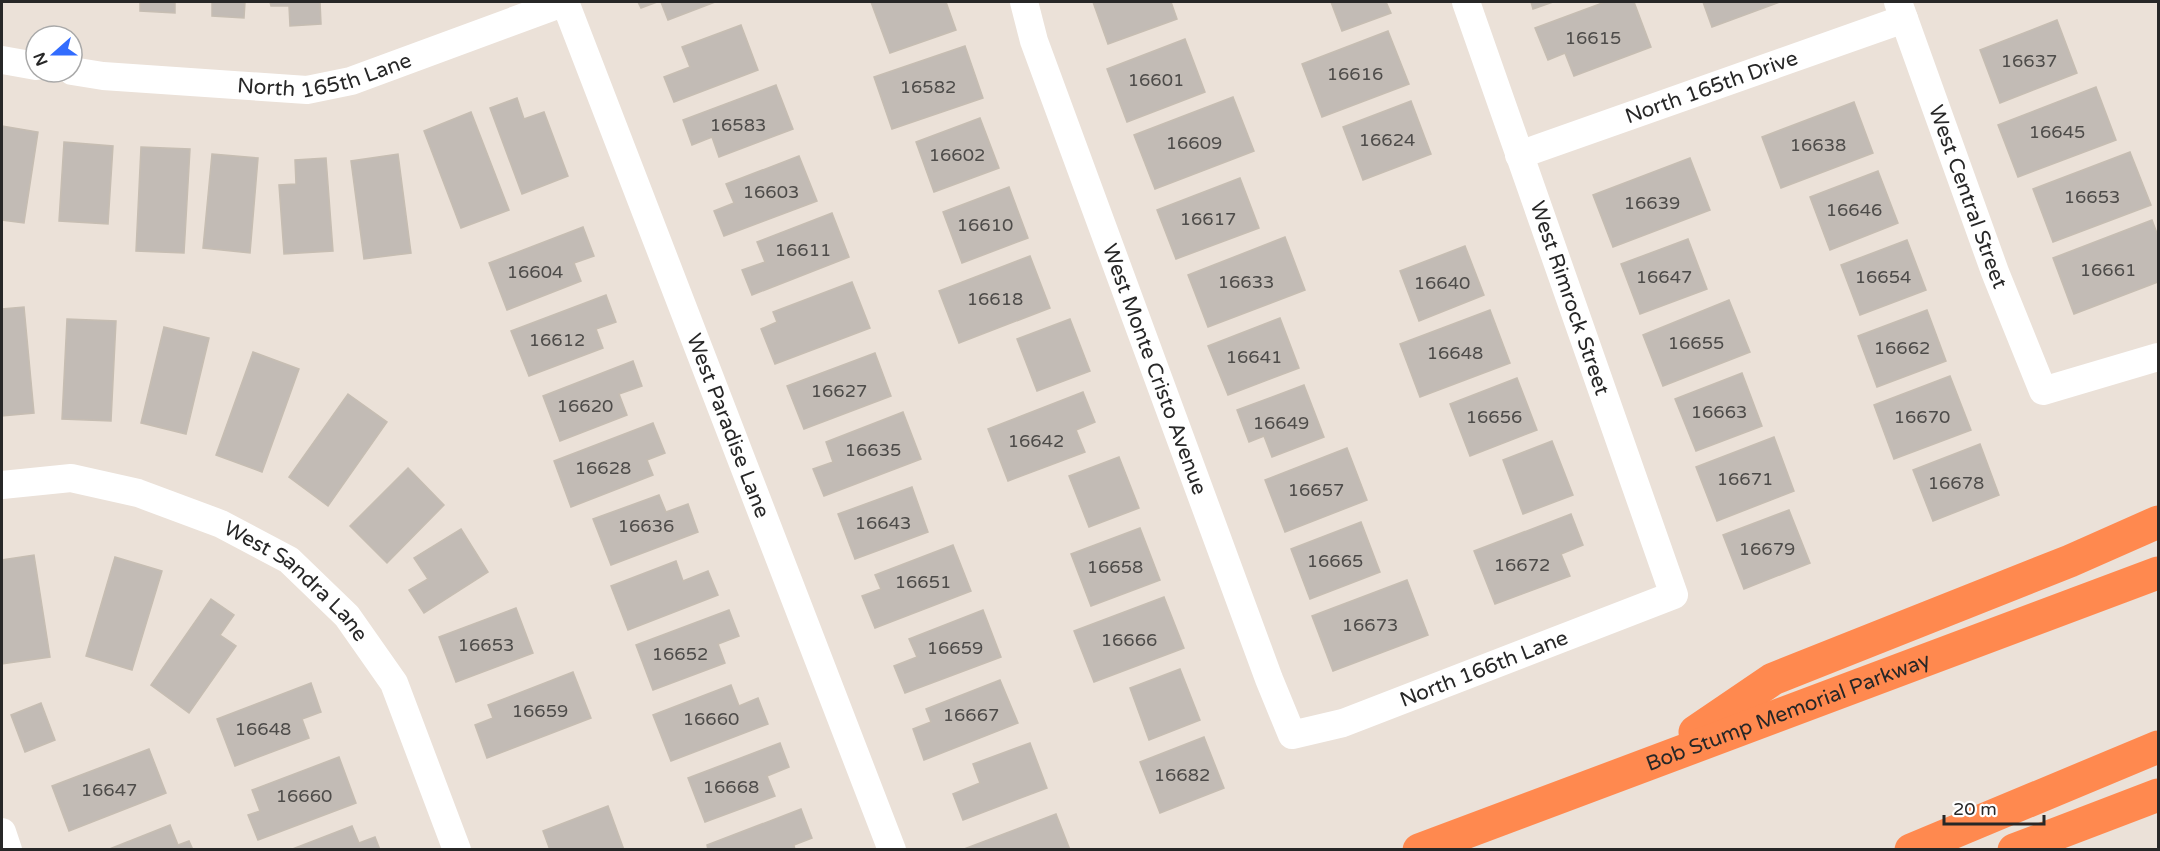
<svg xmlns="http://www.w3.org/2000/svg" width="2160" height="851" viewBox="0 0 2160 851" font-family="'Varela Round',sans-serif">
<rect width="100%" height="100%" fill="#ebe1d8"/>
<g fill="#c2bbb5" stroke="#c6bdb2" stroke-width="1.5">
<path d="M140 2H175V13L140 11Z"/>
<path d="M212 2H245L244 18 212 16Z"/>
<path d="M270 2H320L321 24 290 26 289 6H271Z"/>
<path d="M638 2H657L641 8Z"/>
<path d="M661 2H715L668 20Z"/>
<path d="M871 2H946L956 30 890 53Z"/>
<path d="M1093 2H1171L1177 19 1108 44Z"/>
<path d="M1331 2H1386L1391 13 1342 31Z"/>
<path d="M1531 2H1553L1533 9Z"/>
<path d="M1605 2H1634L1651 47 1574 76 1565 53 1548 60 1535 28Z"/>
<path d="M1703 2H1780L1712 27Z"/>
<path d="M2057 20 2077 73 2000 103 1980 50Z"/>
<path d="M741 25 758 70 674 102 664 77 690 67 682 47Z"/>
<path d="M1388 31 1409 84 1322 117 1302 64Z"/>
<path d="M1185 39 1205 92 1127 122 1107 69Z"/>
<path d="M965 46 983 98 892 129 874 77Z"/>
<path d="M776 85 793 129 719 157 712 137 692 145 683 120Z"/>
<path d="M2096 87 2116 140 2018 177 1998 125Z"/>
<path d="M1233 97 1254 151 1155 189 1134 135Z"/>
<path d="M517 98 524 119 544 112 568 176 522 194 490 108Z"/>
<path d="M1411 101 1431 154 1363 180 1343 127Z"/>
<path d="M1854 102 1873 153 1781 188 1762 137Z"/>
<path d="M471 112 509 210 461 228 424 131Z"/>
<path d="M980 118 999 168 934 192 916 142Z"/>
<path d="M2 126 38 132 24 223 2 220Z"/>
<path d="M64 142 113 146 108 224 59 221Z"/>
<path d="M141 147 190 149 184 253 136 251Z"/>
<path d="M2130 152 2151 205 2053 242 2033 189Z"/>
<path d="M212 154 258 158 250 253 203 248Z"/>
<path d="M398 154 411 253 364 259 351 161Z"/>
<path d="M799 156 817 201 724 236 714 211 734 203 726 184Z"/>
<path d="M326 158 333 251 284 254 279 185 296 184 295 160Z"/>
<path d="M1690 158 1710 210 1613 247 1593 195Z"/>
<path d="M1878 171 1898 223 1830 250 1810 197Z"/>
<path d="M1240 178 1259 228 1176 259 1157 210Z"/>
<path d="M1009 187 1028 238 962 263 943 212Z"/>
<path d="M832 213 849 257 752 295 742 270 765 262 757 242Z"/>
<path d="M2152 220 2158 236V282L2074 314 2053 258Z"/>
<path d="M583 227 594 256 574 263 581 281 507 310 489 263Z"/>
<path d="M1285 237 1305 290 1208 327 1188 275Z"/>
<path d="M1688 239 1707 289 1640 314 1621 264Z"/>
<path d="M1907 240 1926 290 1860 315 1841 265Z"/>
<path d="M1465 246 1484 295 1419 321 1400 271Z"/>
<path d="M1030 256 1050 308 959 343 939 291Z"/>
<path d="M852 282 870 328 775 364 761 329 777 322 773 312Z"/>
<path d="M606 295 616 322 596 329 603 348 529 376 511 331Z"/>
<path d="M1729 300 1750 352 1663 386 1643 335Z"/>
<path d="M24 307 34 413 2 416V309Z"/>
<path d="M1490 310 1510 363 1420 397 1400 344Z"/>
<path d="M1927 310 1946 361 1877 387 1858 336Z"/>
<path d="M1280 318 1299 368 1228 395 1208 346Z"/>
<path d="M67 319 116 321 111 421 62 419Z"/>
<path d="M1070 319 1090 371 1037 391 1017 339Z"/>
<path d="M164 327 209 338 186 434 141 423Z"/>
<path d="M253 352 299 369 262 472 216 455Z"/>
<path d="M875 353 891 396 804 429 787 386Z"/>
<path d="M633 361 642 386 619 394 627 415 560 441 543 396Z"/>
<path d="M1742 373 1762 426 1696 451 1675 399Z"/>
<path d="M1950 376 1971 430 1894 459 1874 405Z"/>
<path d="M1517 378 1537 430 1470 456 1450 404Z"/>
<path d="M1304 385 1324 437 1272 457 1264 436 1249 442 1237 410Z"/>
<path d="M1083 392 1095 422 1076 430 1085 452 1008 481 988 429Z"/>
<path d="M348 394 387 422 328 506 289 477Z"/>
<path d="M903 412 921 459 824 496 813 469 833 462 826 442Z"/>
<path d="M653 423 665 453 647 460 653 475 571 507 554 461Z"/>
<path d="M1774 437 1794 491 1717 521 1696 467Z"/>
<path d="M1552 441 1573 495 1523 514 1503 460Z"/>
<path d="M1980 444 1999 495 1933 521 1913 470Z"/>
<path d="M1347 448 1367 500 1285 532 1265 480Z"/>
<path d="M1119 457 1139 508 1089 527 1069 476Z"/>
<path d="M408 468 444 505 387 563 350 526Z"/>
<path d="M912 487 928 532 855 559 838 514Z"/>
<path d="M659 495 666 512 688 504 698 532 611 565 593 519Z"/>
<path d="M1789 510 1810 563 1744 589 1723 535Z"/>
<path d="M1571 514 1583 545 1561 554 1570 576 1495 604 1474 551Z"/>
<path d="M1361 522 1380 572 1310 599 1291 549Z"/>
<path d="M1140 528 1160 580 1091 606 1071 554Z"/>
<path d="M461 529 488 572 424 613 409 590 428 579 414 558Z"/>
<path d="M953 545 971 591 875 628 862 596 881 589 875 575Z"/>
<path d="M34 555 50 657 2 664V560Z"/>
<path d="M115 557 162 571 132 670 86 656Z"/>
<path d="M676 561 683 581 708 571 718 595 628 630 611 586Z"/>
<path d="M1407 580 1428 635 1333 671 1312 616Z"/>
<path d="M1164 597 1184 648 1094 682 1074 631Z"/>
<path d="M211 599 234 615 220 635 236 646 189 713 151 685Z"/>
<path d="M516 608 533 653 456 682 439 637Z"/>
<path d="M729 610 739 636 718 644 725 663 653 690 636 645Z"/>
<path d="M983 610 1001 657 905 693 894 666 917 657 909 639Z"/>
<path d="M1180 669 1200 720 1149 740 1130 688Z"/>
<path d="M573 672 591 718 487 758 475 725 493 718 488 705Z"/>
<path d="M1000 680 1018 723 924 760 913 729 931 722 926 709Z"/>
<path d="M311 683 321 712 302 719 309 738 235 766 217 719Z"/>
<path d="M731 685 739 706 758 698 768 724 671 761 653 715Z"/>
<path d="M41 703 55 740 25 752 11 715Z"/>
<path d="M1204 737 1224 788 1160 813 1140 762Z"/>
<path d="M780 743 789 767 767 776 775 796 705 822 688 778Z"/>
<path d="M1030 743 1047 788 963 820 953 794 980 783 973 764Z"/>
<path d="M149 749 166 793 69 831 52 786Z"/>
<path d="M339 757 356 803 258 840 248 815 260 811 252 790Z"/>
<path d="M608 806 624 850H550L543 831Z"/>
<path d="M801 809 812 838 794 845 795 850H708L707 845Z"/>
<path d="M1056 814 1070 850H964V849Z"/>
<path d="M170 825 178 845 189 841 193 850H107Z"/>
<path d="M352 826 359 843 375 837 380 850H290Z"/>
</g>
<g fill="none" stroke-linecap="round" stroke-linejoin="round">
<g stroke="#fff" stroke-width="28">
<path id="s1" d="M565 2 892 850"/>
<path id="s2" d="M1024 2 1034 41 1269 679 1292 735 1343 723 1674 595 1466 2"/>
<path id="s3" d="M1898 2 1995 272 2043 391 2158 357"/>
<path d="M2 60 36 66"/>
<path id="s4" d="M72 71 103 76 307 90 351 81 565 2"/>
<path id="s5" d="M1519 155 1904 19"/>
<path id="s6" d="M2 485 71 478 138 493 221 524 289 560 347 616 394 683 457 850"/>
<path d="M2 832 8 850"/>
</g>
<g stroke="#ff894f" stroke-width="33">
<path d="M1695 732 1773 679 2070 561 2158 522"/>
<path id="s7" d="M1419 850 2158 573"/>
<path d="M1911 850 2158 747"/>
<path d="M2014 850 2158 795"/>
</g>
</g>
<g text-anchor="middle" stroke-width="4.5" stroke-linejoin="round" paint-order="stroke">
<g font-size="18" fill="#4e4c4a">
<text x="1593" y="44">16615</text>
<text x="2029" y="67">16637</text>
<text x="1355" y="80">16616</text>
<text x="1156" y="86">16601</text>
<text x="928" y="93">16582</text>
<text x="738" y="131">16583</text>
<text x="2057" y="138">16645</text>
<text x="1387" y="146">16624</text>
<text x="1194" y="149">16609</text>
<text x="1818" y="151">16638</text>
<text x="957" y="161">16602</text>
<text x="771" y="198">16603</text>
<text x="2092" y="203">16653</text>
<text x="1652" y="209">16639</text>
<text x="1854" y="216">16646</text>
<text x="1208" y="225">16617</text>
<text x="985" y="231">16610</text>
<text x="803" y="256">16611</text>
<text x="2108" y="276">16661</text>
<text x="535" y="278">16604</text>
<text x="1664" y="283">16647</text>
<text x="1883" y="283">16654</text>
<text x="1246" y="288">16633</text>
<text x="1442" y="289">16640</text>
<text x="995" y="305">16618</text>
<text x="557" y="346">16612</text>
<text x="1696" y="349">16655</text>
<text x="1902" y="354">16662</text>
<text x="1455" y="359">16648</text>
<text x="1254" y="363">16641</text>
<text x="839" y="397">16627</text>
<text x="585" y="412">16620</text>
<text x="1719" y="418">16663</text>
<text x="1494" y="423">16656</text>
<text x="1922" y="423">16670</text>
<text x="1281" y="429">16649</text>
<text x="1036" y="447">16642</text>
<text x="873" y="456">16635</text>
<text x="603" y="474">16628</text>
<text x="1745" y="485">16671</text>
<text x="1956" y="489">16678</text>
<text x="1316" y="496">16657</text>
<text x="883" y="529">16643</text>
<text x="646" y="532">16636</text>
<text x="1767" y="555">16679</text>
<text x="1335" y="567">16665</text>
<text x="1522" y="571">16672</text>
<text x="1115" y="573">16658</text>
<text x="923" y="588">16651</text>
<text x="1370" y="631">16673</text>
<text x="1129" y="646">16666</text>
<text x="486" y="651">16653</text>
<text x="955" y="654">16659</text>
<text x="680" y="660">16652</text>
<text x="540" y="717">16659</text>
<text x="971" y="721">16667</text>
<text x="711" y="725">16660</text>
<text x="263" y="735">16648</text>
<text x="1182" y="781">16682</text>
<text x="731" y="793">16668</text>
<text x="109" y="796">16647</text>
<text x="304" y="802">16660</text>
</g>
<g font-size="21" fill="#272727" stroke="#fff">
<text dy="7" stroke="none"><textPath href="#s4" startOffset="255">North 165th Lane</textPath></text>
<text dy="7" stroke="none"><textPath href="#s5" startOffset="204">North 165th Drive</textPath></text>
<text dy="7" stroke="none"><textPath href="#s3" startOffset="207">West Central Street</textPath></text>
<text transform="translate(1570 298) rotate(71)" y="7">West Rimrock Street</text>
<text dy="7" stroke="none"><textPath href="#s2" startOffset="390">West Monte Cristo Avenue</textPath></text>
<text dy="7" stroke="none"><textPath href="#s1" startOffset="454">West Paradise Lane</textPath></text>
<text dy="7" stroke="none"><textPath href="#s6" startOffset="322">West Sandra Lane</textPath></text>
<text dy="7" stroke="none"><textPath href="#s2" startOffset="984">North 166th Lane</textPath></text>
<text dy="7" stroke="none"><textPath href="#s7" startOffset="394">Bob Stump Memorial Parkway</textPath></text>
</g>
</g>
<rect width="2160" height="851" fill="none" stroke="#272727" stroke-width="6"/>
<g transform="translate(54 54) rotate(249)"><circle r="28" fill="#ffffff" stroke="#a9a9a9" stroke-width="1.5"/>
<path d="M0-4.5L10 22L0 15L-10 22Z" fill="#326cfe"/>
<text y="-9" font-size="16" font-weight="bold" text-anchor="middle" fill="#272727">N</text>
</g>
<path d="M1944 815v9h100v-9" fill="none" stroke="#272727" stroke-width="3"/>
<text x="1953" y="815" font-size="18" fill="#272727" stroke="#ffffff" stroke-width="4.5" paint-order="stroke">20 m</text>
</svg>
